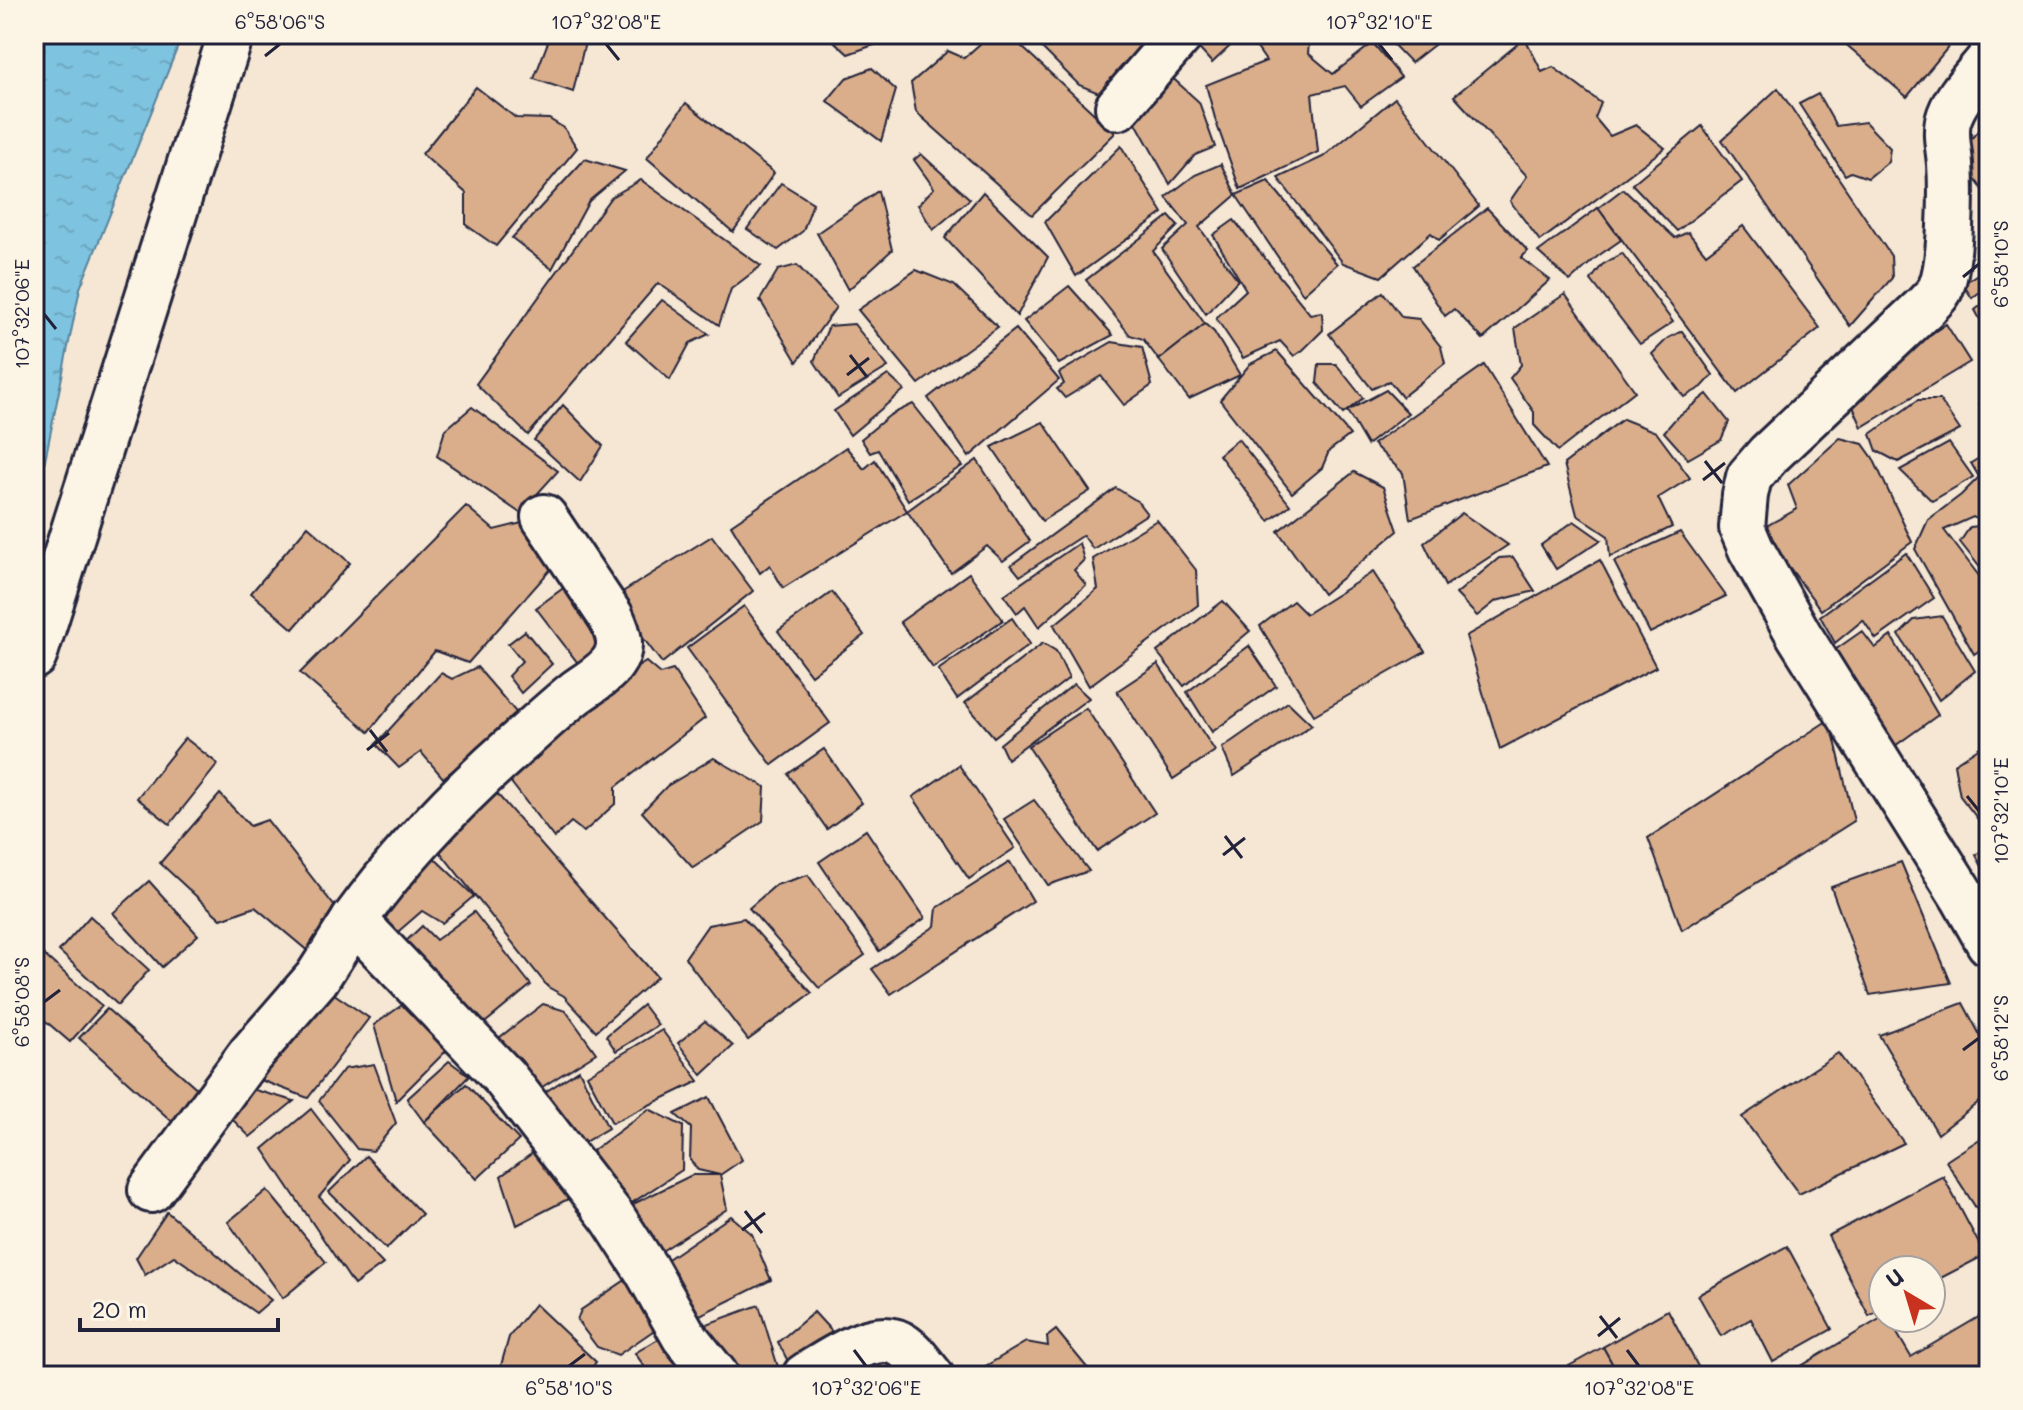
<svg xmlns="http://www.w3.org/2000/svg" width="2023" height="1410" viewBox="0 0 2023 1410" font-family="Mali,sans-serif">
<defs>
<pattern id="water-ripples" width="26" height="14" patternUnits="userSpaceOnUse" patternTransform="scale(2)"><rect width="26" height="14" fill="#7ec3df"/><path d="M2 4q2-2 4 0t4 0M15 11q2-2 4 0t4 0" fill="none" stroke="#6da7c0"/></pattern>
</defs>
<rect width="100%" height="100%" fill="#f5e7d3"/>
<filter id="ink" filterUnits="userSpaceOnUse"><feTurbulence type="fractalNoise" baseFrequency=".0125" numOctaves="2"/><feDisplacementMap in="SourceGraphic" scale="16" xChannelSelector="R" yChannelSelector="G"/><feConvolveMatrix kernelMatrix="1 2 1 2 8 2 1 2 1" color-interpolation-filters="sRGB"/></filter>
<g filter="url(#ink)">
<path fill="url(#water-ripples)" stroke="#59839d" stroke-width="2" d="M34 34H183L80 288 34 514Z"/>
<g fill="#daae8b" stroke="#22223b" stroke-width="2">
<path d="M551 34H587L573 92 534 79Z"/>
<path d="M826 34H905L848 54Z"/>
<path d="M991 34H1008L1115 133 1032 215 916 112 911 83 948 51 964 58Z"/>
<path d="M1028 34H1152V35L1104 95 1079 85Z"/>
<path d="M1198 34H1243L1212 63 1192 41Z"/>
<path d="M1251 34H1310L1308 53 1333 74 1373 43 1401 77 1361 106 1345 86 1312 94 1318 152 1240 189 1216 122 1206 85 1266 61 1250 38Z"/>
<path d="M1383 34H1448L1411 63Z"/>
<path d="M1834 34H1959L1907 97Z"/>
<path d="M1525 38 1542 72 1553 67 1601 103 1595 118 1610 136 1636 125 1665 148 1540 241 1510 201 1527 176 1454 96Z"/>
<path d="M872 68 896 90 881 141 827 101 846 78Z"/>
<path d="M1166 72 1199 102 1215 147 1195 155 1170 184 1130 112Z"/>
<path d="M476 87 516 118 549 119 564 128 577 148 496 246 466 225V193L422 154Z"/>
<path d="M1778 88 1891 256 1892 278 1850 326 1722 140Z"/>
<path d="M1818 94 1836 126 1865 122 1890 148 1888 162 1868 178 1851 172 1845 175 1799 104Z"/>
<path d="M1395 98 1479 206 1439 240 1431 233 1381 277 1343 263 1278 178 1323 157Z"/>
<path d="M686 103 774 173 733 232 647 158Z"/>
<path d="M1989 118V198L1957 155Z"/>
<path d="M1702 126 1742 181 1677 231 1632 184Z"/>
<path d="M1121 146 1163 213 1076 276 1045 222Z"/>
<path d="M921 154 970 199 933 230 918 205 934 188 914 160Z"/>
<path d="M585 159 625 171 589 201 552 269 512 238Z"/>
<path d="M1221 164 1236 195 1199 227 1238 280 1206 314 1162 249 1188 225 1166 197 1195 175Z"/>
<path d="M641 180 761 266 731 289 719 325 658 283 528 435 476 384 611 197Z"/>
<path d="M1268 181 1337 264 1303 294 1236 195Z"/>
<path d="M781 183 813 203 803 231 778 250 747 229Z"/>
<path d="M1623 189 1675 238 1688 232 1706 254 1743 226 1820 328 1737 393 1598 208Z"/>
<path d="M878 191 892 250 848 290 817 233Z"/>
<path d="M983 192 1048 257 1017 316 945 238Z"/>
<path d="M1487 208 1528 251 1521 258 1550 280 1483 339 1454 309 1445 316 1413 266Z"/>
<path d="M1598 208 1621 240 1598 256 1570 281 1538 252Z"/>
<path d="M1169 216 1178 226 1153 251 1205 324 1159 360 1143 339 1130 335 1086 280Z"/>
<path d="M1234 220 1310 314 1322 312 1323 330 1303 350 1294 356 1280 341 1243 358 1216 318 1246 290 1213 235Z"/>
<path d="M1622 253 1673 322 1640 344 1591 280 1602 265Z"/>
<path d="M797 265 836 307 797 362 760 300 778 270Z"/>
<path d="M1989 266V285L1972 298 1963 284Z"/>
<path d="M916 270 954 285 998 327 919 384 858 310Z"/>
<path d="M1069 286 1113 335 1059 364 1024 321Z"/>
<path d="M1383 292 1402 317 1419 319 1441 347 1445 363 1402 397 1389 381 1372 389 1329 334Z"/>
<path d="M1565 294 1635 391 1558 451 1534 425V412L1510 378 1521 365 1515 328Z"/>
<path d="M1989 299V336L1975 310Z"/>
<path d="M662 300 709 334 690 343 670 380 626 341Z"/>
<path d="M854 324 888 367 838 398 814 361 829 326Z"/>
<path d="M1205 324 1214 332 1240 375 1189 399 1159 360Z"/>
<path d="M1946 324 1970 362 1862 427 1846 391Z"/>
<path d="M1016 329 1059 380 969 457 928 398Z"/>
<path d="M1682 331 1713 375 1702 387 1684 397 1652 354 1668 338Z"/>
<path d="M1112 342 1142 347 1152 385 1124 405 1101 376 1065 398 1057 389 1064 384 1059 373Z"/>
<path d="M1277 351 1350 435 1329 451 1322 468 1292 493 1220 400 1250 364Z"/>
<path d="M1319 364H1336L1363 398 1343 414 1317 383Z"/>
<path d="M1484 365 1547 467 1410 519 1403 473 1373 444Z"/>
<path d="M888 375 904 390 850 435 834 411Z"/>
<path d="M1386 390 1408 413 1367 445 1347 411Z"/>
<path d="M1989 393V421L1979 403Z"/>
<path d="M1707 394 1729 422 1721 440 1688 459 1664 432 1676 418Z"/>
<path d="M1918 400H1940L1960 430 1898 462 1877 451 1871 434Z"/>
<path d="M913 404 962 466 908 500 878 450 870 453 861 439 890 415Z"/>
<path d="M563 405 603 446 580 482 534 440Z"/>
<path d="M472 407 558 471 520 513 437 456 445 430Z"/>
<path d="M1623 419 1656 432 1690 478 1658 498 1672 527 1610 557 1608 536 1577 515 1564 464Z"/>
<path d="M1043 422 1090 491 1042 521 992 447Z"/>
<path d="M1840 438 1863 444 1873 458 1912 542 1821 610 1761 529 1797 509 1788 485Z"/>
<path d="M1238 439 1290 505 1269 521 1219 455Z"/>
<path d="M1949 443 1973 477 1932 501 1900 470Z"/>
<path d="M846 447 864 469 875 460 907 511 783 588 770 565 760 573 731 525Z"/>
<path d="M1984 455 1989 462V521L1983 522 1973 517 1944 530 1989 589V644L1974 654 1915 549 1928 520 1961 495 1979 477 1971 463Z"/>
<path d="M977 460 1030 541 1003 561 987 546 951 573 907 511Z"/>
<path d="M1354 472 1383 487 1398 531 1323 594 1278 531Z"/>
<path d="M1116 488 1137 501 1147 514 1093 549 1083 535 1020 576 1011 565Z"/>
<path d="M466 506 494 530 530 521 559 560 468 663 435 651 369 732 300 673Z"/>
<path d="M1462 513 1508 545 1445 586 1424 543Z"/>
<path d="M1157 520 1196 570 1198 605 1089 686 1054 625 1098 589 1093 559Z"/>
<path d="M1574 521 1601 540 1556 569 1541 545Z"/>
<path d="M1989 525V579L1960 542 1970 527Z"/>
<path d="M308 526 350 563 293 629 251 593Z"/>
<path d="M1680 532 1726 596 1650 633 1614 562Z"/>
<path d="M712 536 753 591 662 663 613 598Z"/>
<path d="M1079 543 1084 560 1074 570 1086 585 1039 627 1025 606 1017 613 1004 595Z"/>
<path d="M1906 553 1934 598 1876 639 1863 620 1835 643 1820 616Z"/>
<path d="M1513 557 1535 591 1496 601 1477 616 1456 594 1499 558Z"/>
<path d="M1600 560 1656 667 1500 749 1466 636Z"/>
<path d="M1373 572 1425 652 1314 715 1260 626 1293 601 1306 614Z"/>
<path d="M969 573 1003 620 933 668 900 622Z"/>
<path d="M573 581 606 655 584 671 536 608Z"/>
<path d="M832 592 864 635 811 675 778 631Z"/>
<path d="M1223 601 1250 631 1184 686 1157 652Z"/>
<path d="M744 606 830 723 772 765 687 648Z"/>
<path d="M1942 616 1975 671 1939 700 1899 635 1914 620Z"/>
<path d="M1012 618 1030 644 957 699 938 670Z"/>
<path d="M525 631 552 664 521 693 508 676 522 661 508 644Z"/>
<path d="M1862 631 1875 648 1891 636 1938 715 1892 748 1832 652Z"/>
<path d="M1043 643 1056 651 1069 678 994 737 965 703Z"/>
<path d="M1249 646 1276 686 1212 732 1187 692Z"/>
<path d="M646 662 660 674 673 670 705 718 616 787V803L584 832 571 822 554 838 503 772 588 697Z"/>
<path d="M1158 664 1215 751 1173 779 1117 691Z"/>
<path d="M477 667 521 718 443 778 421 752 399 768 376 744 441 673 452 679Z"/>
<path d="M1074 684 1089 698 1007 759 1000 744Z"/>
<path d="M1288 702 1312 725 1234 776 1222 748Z"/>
<path d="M1086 708 1155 813 1097 851 1028 746Z"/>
<path d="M1830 719 1854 821 1682 930 1648 838Z"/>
<path d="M185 738 218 764 170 824 137 798Z"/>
<path d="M1989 741V816L1980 822 1960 796 1954 764Z"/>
<path d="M824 749 862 803 827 829 788 774Z"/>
<path d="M714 758 765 787 763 821 693 868 642 812 667 786Z"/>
<path d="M959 765 1015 848 969 879 913 797Z"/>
<path d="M491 787 657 977 596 1031 564 996 548 987 433 843Z"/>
<path d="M220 794 250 826 267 820 342 916 309 952 255 907 221 919 160 863Z"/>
<path d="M1034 800 1089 871 1048 885 1004 819Z"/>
<path d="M866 830 925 918 879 951 819 862Z"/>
<path d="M1989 845V880L1976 855Z"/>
<path d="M431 855 474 896 442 923 422 911 392 937 371 917Z"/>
<path d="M1010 862 1033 901 891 994 872 969 935 926 937 908Z"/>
<path d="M1901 862 1951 983 1870 995 1831 887Z"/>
<path d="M808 875 865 955 819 988 749 908 776 885Z"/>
<path d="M149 881 198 935 162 967 113 913Z"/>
<path d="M474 912 531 985 480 1027 400 947 422 926 436 940Z"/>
<path d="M90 916 149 970 118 1005 59 951Z"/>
<path d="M744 918 812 993 748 1040 685 958 708 925Z"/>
<path d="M44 955 102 1006 70 1042 34 1011V966Z"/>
<path d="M327 989 369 1018 308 1098 250 1076Z"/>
<path d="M405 1003 448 1049 396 1101 374 1025Z"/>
<path d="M1963 1003 1989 1052V1094L1938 1134 1879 1035Z"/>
<path d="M543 1004 566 1011 596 1053 531 1094 491 1044Z"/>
<path d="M643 1005 658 1025 616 1051 606 1036Z"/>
<path d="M107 1009 201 1092 176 1125 79 1038Z"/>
<path d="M705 1021 733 1046 702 1075 678 1043Z"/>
<path d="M662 1030 699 1081 612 1123 587 1075Z"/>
<path d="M1838 1053 1904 1143 1799 1194 1742 1117Z"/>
<path d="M449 1061 469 1076 424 1122 407 1099Z"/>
<path d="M374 1064 396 1123 373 1151 357 1149 319 1101 344 1069Z"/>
<path d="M579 1070 608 1128 568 1152 533 1100Z"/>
<path d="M466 1084 519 1140 477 1179 424 1122Z"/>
<path d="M244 1087 294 1101 250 1137 224 1111Z"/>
<path d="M709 1097 742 1160 720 1175 698 1170 690 1160 691 1128 675 1114Z"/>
<path d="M311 1109 350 1160 319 1197 383 1264 354 1285 263 1149Z"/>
<path d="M649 1109 683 1126 682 1170 621 1210 587 1155Z"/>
<path d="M1989 1133V1204L1978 1211 1946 1161Z"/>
<path d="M541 1147 568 1199 517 1225 501 1176Z"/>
<path d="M366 1156 422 1214 386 1249 329 1192Z"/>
<path d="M692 1175H720L727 1209 654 1256 621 1210Z"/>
<path d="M1943 1176 1985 1255 1931 1283V1270H1883V1309L1869 1316 1828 1236Z"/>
<path d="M267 1190 326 1262 283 1298 228 1222Z"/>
<path d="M167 1212 271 1300 256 1313 174 1256 145 1275 136 1258Z"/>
<path d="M731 1216 752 1234 771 1280 692 1319 662 1263Z"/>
<path d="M1787 1246 1832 1329 1773 1362 1751 1319 1721 1336 1698 1295Z"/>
<path d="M633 1275 663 1324 618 1355 597 1347 577 1320 581 1310Z"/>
<path d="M535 1304 596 1362 586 1376H498L509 1337Z"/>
<path d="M759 1305 778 1367 766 1376H731L698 1336 707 1324Z"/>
<path d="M1668 1310 1703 1376H1619L1603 1347Z"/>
<path d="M1989 1311V1376H1789L1788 1374 1883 1317 1888 1318 1911 1357Z"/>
<path d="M814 1312 846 1347 795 1375 778 1342Z"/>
<path d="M1056 1330 1094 1376H969L1026 1342 1048 1346 1047 1337Z"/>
<path d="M670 1332 699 1376H651L635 1353Z"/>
<path d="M1603 1347 1619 1376H1551Z"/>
<path d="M890 1358 903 1376H871L870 1374Z"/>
</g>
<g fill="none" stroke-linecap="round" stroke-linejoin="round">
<g stroke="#22223b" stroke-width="50">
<g id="minor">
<path d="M1989 60C1975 78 1954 98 1948 121 1945 135 1949 150 1950 164 1952 191 1951 262 1941 287 1939 294 1931 300 1926 306L1768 455 1749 477 1745 495 1742 528 1751 549 1799 635 1963 897 1989 943"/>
<path d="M1118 107 1181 34"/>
<path d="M544 517 611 617C618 632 624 647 613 662 605 674 587 684 575 693 556 708 538 725 520 741 458 795 402 854 354 920L504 1077 613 1218 646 1269 684 1336 716 1376"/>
<path d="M34 656 231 34"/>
<path d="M151 1190 250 1055 317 978 354 920"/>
<path d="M805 1376C829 1362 878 1325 905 1347 915 1354 923 1367 931 1376"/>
</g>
</g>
<use href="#minor" stroke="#fcf5e5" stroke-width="44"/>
</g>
</g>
<path fill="none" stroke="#22223b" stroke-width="3" d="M606 44 619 60M1379 44 1392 60M265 56 280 44M1963 277 1979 264M44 314 56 329M850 355 867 377M847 375 869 358M1705 461 1722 483M1703 480 1725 463M370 730 387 752M367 750 389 733M1967 796 1979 811M1225 836 1242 858M1223 855 1245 838M44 1002 60 990M1963 1050 1979 1038M745 1211 762 1233M742 1230 765 1213M1600 1316 1617 1338M1598 1336 1620 1318M854 1350 866 1366M1627 1350 1639 1366M569 1366 585 1354"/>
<rect width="2023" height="1410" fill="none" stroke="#fcf5e5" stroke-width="88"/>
<g transform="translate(1907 1294) rotate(322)"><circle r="38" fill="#fcf5e5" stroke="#a5a1a1" stroke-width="2"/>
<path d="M0-6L14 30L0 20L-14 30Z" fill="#c8321e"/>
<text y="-12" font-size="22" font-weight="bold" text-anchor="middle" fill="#22223b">U</text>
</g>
<path d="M80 1318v12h198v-12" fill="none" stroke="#22223b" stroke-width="4"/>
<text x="92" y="1318" font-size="24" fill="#22223b" stroke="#fcf5e5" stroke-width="6" paint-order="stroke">20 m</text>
<rect x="44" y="44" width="1935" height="1322" fill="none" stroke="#22223b" stroke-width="3"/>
<g font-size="20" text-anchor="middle" fill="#22223b">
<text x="280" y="29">6°58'06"S</text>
<text x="606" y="29">107°32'08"E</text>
<text x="1379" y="29">107°32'10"E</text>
<text transform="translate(2001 264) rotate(-90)" y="7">6°58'10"S</text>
<text transform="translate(22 314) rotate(-90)" y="7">107°32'06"E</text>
<text transform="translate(2001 811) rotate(-90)" y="7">107°32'10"E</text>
<text transform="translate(22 1002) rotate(-90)" y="7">6°58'08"S</text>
<text transform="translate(2001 1038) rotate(-90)" y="7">6°58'12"S</text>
<text x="569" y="1395">6°58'10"S</text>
<text x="866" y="1395">107°32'06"E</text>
<text x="1639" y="1395">107°32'08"E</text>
</g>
</svg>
